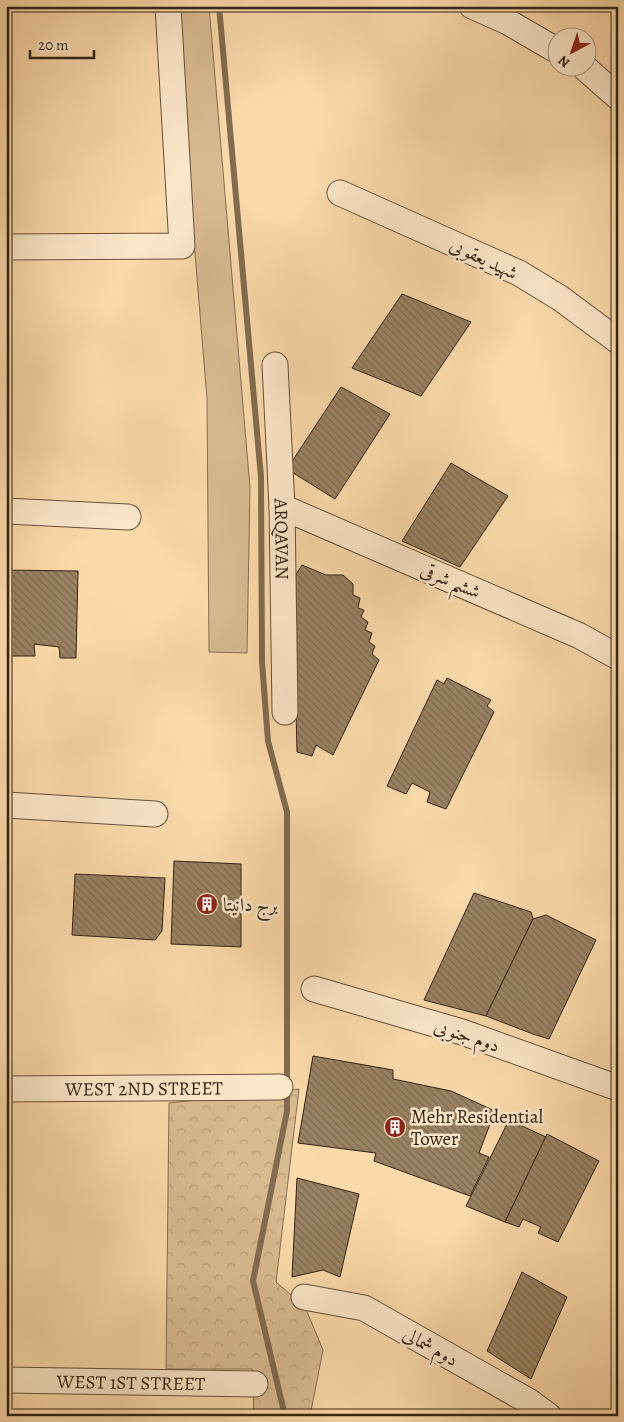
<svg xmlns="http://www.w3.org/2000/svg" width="624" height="1422" viewBox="0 0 624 1422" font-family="Alegreya,Amiri,serif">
<defs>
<pattern id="forest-crowns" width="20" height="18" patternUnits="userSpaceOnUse" patternTransform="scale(1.25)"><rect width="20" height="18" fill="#d8ba91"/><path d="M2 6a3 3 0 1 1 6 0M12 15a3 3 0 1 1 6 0" fill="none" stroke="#baa07c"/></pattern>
<pattern id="building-back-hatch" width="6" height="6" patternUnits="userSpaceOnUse" patternTransform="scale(1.25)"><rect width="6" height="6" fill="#9a8262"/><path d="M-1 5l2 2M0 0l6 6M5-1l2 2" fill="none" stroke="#7e6a4f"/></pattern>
</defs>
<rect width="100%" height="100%" fill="#fad9ab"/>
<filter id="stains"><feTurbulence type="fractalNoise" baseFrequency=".004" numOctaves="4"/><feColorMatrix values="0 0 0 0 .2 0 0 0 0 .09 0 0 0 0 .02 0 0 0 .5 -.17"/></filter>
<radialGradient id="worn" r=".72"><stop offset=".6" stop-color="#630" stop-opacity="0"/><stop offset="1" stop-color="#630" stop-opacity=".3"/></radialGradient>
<path fill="url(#forest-crowns)" stroke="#866f52" d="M299 1089 276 1282 305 1307 323 1350 310 1416H254L252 1369H166L169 1103Z"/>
<path fill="#d8ba91" stroke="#866f52" d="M171 6H209L250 488 247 653 209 652 207 399 187 156Z"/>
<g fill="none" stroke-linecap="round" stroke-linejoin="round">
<path stroke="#826b4f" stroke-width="6" d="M219 6 261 477 262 662 268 741 287 812V1111L253 1281 285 1416"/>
</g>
<g fill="url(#building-back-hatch)" stroke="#332412">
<path d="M402 294 471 322 421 396 352 368Z"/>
<path d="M341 387 390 414 335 499 287 469Z"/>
<path d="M451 463 508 496 460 567 402 541Z"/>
<path d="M302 565 326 575H343L353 584V595L360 598 358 608 364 610 361 617 368 622 365 630 372 633 369 642 375 646 372 654 379 660 333 755 316 745 312 756 297 752 293 579Z"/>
<path d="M6 570 78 571 76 658H60L59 647 34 644 35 656H9L6 616Z"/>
<path d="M447 678 491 700 487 706 494 712 446 809 427 802 430 792 412 783 406 794 387 786 437 680 444 684Z"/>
<path d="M174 861 241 864V947L171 944Z"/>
<path d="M75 874 165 878 162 931 155 940 72 935Z"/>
<path d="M474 893 531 912 533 919 486 1016 424 1000Z"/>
<path d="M546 915 596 940 549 1039 533 1034 486 1016 533 919Z"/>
<path d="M313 1056 393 1070V1079L451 1091 495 1111 479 1153 489 1157 470 1196 374 1161 376 1153 298 1143Z"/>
<path d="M509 1120 546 1137 505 1222 466 1206Z"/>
<path d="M547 1134 599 1161 558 1242 538 1233 541 1227 523 1219 519 1227 505 1222Z"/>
<path d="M297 1178 359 1194 340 1277 323 1270 292 1277Z"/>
<path d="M522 1272 567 1297 531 1379 487 1351Z"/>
</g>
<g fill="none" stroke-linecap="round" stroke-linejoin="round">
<g stroke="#655138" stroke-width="27">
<g id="minor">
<path d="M472 6 508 22 556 50"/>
<path d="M585 68 618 97"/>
<path d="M340 193 519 273 560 298 618 341"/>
<path d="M6 247 182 246 168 6"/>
<path id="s1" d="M275 365 282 507 285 712"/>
<path d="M282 507 580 636 618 657"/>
<path d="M6 511 128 517"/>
<path d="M6 805 155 814"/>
<path d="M314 989 462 1032 618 1088"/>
<path id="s2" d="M6 1089 280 1087"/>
<path d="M304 1297 364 1308 530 1402 549 1416"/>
<path id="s3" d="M6 1380 255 1384"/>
</g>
</g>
<use href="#minor" stroke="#fce6c8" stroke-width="25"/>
</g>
<defs>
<g id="building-disc" transform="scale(1.125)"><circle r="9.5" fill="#8f2418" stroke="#fce6c8"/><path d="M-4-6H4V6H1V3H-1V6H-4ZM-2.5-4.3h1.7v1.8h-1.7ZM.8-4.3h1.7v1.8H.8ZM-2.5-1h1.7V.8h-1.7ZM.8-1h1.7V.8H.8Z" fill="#fff"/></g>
</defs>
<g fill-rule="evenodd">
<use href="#building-disc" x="207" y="904"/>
<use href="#building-disc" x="395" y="1127"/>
</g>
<g text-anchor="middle" stroke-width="5" stroke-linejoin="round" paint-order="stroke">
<g font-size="19" fill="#332412" stroke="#fce6c8">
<text transform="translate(484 258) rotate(25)" y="7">شهید یعقوبی</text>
<text dy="7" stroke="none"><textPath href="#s1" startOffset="174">ARQAVAN</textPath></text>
<text transform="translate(451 580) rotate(23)" y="7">ششم شرقی</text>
<text transform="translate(467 1035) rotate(18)" y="7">دوم جنوبی</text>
<text dy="7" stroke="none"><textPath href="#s2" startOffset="138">WEST 2ND STREET</textPath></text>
<text transform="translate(431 1346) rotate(29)" y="7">دوم شمالی</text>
<text dy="7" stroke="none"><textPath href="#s3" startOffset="125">WEST 1ST STREET</textPath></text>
</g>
<g font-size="19" fill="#332412" stroke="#fce6c8" text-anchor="start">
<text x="223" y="911">برج دانیتا</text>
<text x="411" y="1123">Mehr Residential<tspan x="411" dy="22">Tower</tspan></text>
</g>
</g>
<rect width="624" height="1422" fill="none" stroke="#fad9ab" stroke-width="25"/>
<rect x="8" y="8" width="609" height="1407" fill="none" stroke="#332412" stroke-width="2.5"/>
<rect x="12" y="12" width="599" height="1397" fill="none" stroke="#332412"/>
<g transform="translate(572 52) rotate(220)"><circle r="24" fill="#fce6c8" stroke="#ac987f"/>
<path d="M0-4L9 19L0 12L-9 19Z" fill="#8f2418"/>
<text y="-8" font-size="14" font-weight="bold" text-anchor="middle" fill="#332412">N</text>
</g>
<path d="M30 50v8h64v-8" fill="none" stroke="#332412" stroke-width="2.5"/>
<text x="38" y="50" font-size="15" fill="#332412" stroke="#fce6c8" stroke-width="4" paint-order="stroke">20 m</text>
<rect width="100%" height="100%" filter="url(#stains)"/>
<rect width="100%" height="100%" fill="url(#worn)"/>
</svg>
